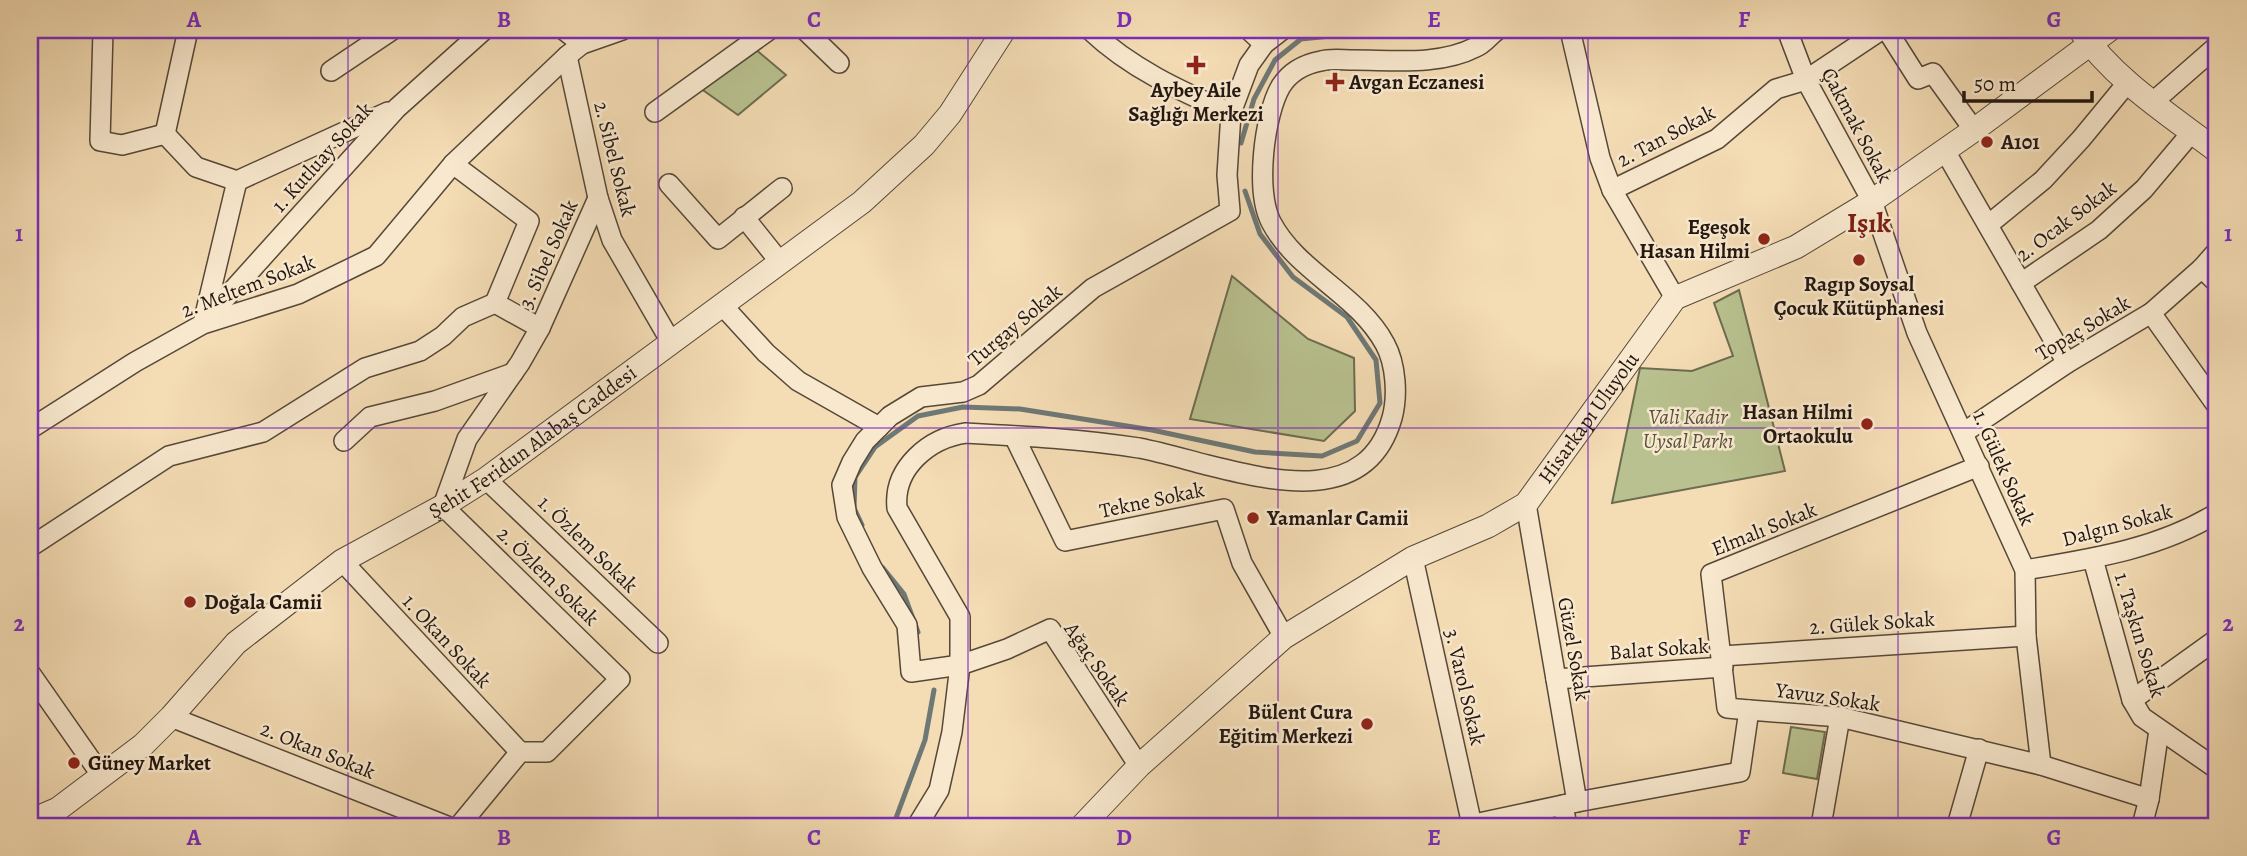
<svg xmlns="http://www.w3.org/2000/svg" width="2247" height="856" viewBox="0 0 2247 856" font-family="Alegreya,serif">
<rect width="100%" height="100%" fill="#f4dcb4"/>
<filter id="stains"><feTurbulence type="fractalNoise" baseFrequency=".00286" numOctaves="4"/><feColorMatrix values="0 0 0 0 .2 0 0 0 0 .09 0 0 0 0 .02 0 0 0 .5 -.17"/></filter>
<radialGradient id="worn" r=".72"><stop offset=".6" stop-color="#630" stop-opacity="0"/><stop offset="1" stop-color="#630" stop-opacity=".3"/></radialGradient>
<g fill="#b8c18f" stroke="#6d6c50" stroke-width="2">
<path d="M754 48 786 75 738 115 700 88Z"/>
<path d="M1232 276 1308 339 1354 358 1355 411 1324 441 1190 419Z"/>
<path d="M1739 290 1785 471 1612 503 1640 368 1692 371 1733 356 1714 303Z"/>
<path d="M1791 727 1825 732 1817 779 1783 773Z"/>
</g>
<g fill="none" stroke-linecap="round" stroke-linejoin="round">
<g stroke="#6e7875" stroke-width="5">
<path d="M1241 143 1254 99 1275 60 1301 39 1350 34 1416 33 1433 30"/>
<path d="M862 525 854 508 855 477 875 447 918 416 963 407 1020 409 1152 430 1255 452 1322 456 1357 441 1380 403 1376 360 1347 317 1293 277 1260 234 1245 191"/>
<path d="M883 568 904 594 918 632"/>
<path d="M893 826 925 740 934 690"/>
</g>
<g stroke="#564839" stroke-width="22">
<g id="minor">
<path d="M30 30H31"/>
<path d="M103 30 100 141 122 145 165 134"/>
<path d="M564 30 582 44"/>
<path d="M805 30 839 63"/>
<path d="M1090 30C1130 68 1180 91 1231 113"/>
<path d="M1249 30 1264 44"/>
<path d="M1570 30 1600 158 1612 190 1675 298"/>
<path d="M1787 30 1806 80 1872 201 1917 333 2025 570 2026 636 2041 765"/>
<path d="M1887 30 1918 79 1933 73 1974 130"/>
<path d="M567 56 598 198 612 240 671 342"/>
<path d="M331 71 392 30"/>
<path d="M2153 102 2217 46"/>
<path d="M655 112 769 30"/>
<path d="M165 134 196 167 237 181 388 112"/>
<path d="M165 134 188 30"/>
<path d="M1945 151 2067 363"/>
<path d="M453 164 529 221 495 303"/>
<path d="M669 184 718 239 782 188"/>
<path d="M1612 190 1717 139 1776 89 1806 80 1881 30"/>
<path d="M744 217 780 262"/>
<path d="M1988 225 2043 180 2081 139 2128 82"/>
<path d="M2202 268 2217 283"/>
<path d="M2021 283 2099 230 2144 189 2192 132"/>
<path d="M495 303 540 328"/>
<path d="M722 305 766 353 798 381 879 427"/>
<path d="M2151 313 2217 406"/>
<path d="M204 319 237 181"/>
<path d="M203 323 397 108 484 30"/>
<path d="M30 429 135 362 203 324 298 294 376 256 453 164 567 56 582 44 622 30"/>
<path d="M1963 433 2067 363 2151 313 2202 268 2217 251"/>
<path d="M1014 436 1065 541 1224 509 1242 563 1284 637"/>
<path d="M344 441 370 417 435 401 513 373"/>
<path d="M486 479 658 643"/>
<path d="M1526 504 1577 802"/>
<path d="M30 547 169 456 263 432 365 368 420 351 443 336 463 317 495 303"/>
<path d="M1413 558 1472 825"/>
<path d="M2093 559 2132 700 2142 717 2217 769"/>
<path d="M342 561 520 752"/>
<path d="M2025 570C2091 559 2159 549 2217 513"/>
<path d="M1722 656 2026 636"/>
<path d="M30 673 102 776"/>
<path d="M1556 679 1723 667"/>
<path d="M2132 700 2217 639"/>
<path d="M1749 710 1727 708 1711 574 1979 466"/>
<path d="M171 717 447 826"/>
<path d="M1139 766 1050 629 1007 649 960 665 911 672 907 625 872 568 847 517 842 485 852 462 865 441 890 416 921 397 963 392 979 385 1093 288 1230 211 1227 175 1231 113 1249 65 1264 44 1282 30"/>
<path d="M1563 805 1567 826"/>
<path d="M459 826 520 752H547L620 679 443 506 467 439 520 363 540 328 598 198"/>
<path d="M917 826 939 790 952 732 960 665V617L897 508C893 468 929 438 966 433 1023 436 1082 439 1139 448 1161 452 1184 459 1207 465 1272 481 1367 506 1392 418 1398 396 1396 364 1385 344 1358 294 1297 272 1271 222 1255 191 1264 115 1281 86 1290 72 1305 64 1321 61 1331 58 1343 60 1354 60 1393 60 1439 66 1476 47 1484 44 1490 35 1497 30"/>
<path d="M1465 826 1577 802 1740 772 1749 710 1840 717 2041 765 2149 799"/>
<path d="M1821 826 1840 717"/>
<path d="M1957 826 1979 749"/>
<path d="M2142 826 2149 799 2159 730"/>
</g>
</g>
<g stroke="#564839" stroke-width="25">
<g id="tertiary">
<path d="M2080 30C2114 80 2170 115 2217 151"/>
<path id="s1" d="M30 821 58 809 143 745 171 717 236 643 342 561 443 506 486 479 862 202 924 145 950 114 1004 30"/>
<path id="s2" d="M1082 826 1139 766 1284 637 1413 558 1488 526 1526 504 1675 298 1796 247 1872 201 1974 130 2109 30"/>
</g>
</g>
<use href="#minor" stroke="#f8e8ce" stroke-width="19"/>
<use href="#tertiary" stroke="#f8e8ce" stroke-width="23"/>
</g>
<path fill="none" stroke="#7b2cbf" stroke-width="2" stroke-opacity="0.55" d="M348 30V826M658 30V826M968 30V826M1278 30V826M1588 30V826M1898 30V826M30 428H2217"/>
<g fill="#8f2418" stroke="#f8e8ce" stroke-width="2.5">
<path d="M1192.5 54.5h7v7h7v7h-7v7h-7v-7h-7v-7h7z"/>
<path d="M1331.5 71.5h7v7h7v7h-7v7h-7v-7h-7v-7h7z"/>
<circle cx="1987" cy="142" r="7"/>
<circle cx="1764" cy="239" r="7"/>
<circle cx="1859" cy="260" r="7"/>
<circle cx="1867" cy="424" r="7"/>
<circle cx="1253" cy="518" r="7"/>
<circle cx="190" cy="602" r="7"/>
<circle cx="1367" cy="724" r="7"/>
<circle cx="74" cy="763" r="7"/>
</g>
<g text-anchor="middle" stroke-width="5" stroke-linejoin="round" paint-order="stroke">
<g font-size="21" font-weight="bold" fill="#221610" stroke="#f8e8ce" text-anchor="start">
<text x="1349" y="89">Avgan Eczanesi</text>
<text x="1196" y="97" text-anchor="middle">Aybey Aile<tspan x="1196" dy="24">Sağlığı Merkezi</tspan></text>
<text x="2001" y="149">A101</text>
<text x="1750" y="234" text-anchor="end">Egeşok<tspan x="1750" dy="24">Hasan Hilmi</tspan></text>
<text x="1859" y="291" text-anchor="middle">Ragıp Soysal<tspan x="1859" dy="24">Çocuk Kütüphanesi</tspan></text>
<text x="1853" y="419" text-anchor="end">Hasan Hilmi<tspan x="1853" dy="24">Ortaokulu</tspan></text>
<text x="1267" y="525">Yamanlar Camii</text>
<text x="204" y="609">Doğala Camii</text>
<text x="1353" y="719" text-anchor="end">Bülent Cura<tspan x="1353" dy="24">Eğitim Merkezi</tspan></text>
<text x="88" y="770">Güney Market</text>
</g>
<g font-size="21" fill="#221610" stroke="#f8e8ce">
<text transform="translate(1857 125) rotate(62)" y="7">Çakmak Sokak</text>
<text transform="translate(1666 136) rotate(-28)" y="7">2. Tan Sokak</text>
<text transform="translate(322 157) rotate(-48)" y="7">1. Kutluay Sokak</text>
<text transform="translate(615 159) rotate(76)" y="7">2. Sibel Sokak</text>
<text transform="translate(2066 221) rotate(-37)" y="7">2. Ocak Sokak</text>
<text transform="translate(548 254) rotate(-66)" y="7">3. Sibel Sokak</text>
<text transform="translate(248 286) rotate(-21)" y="7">2. Meltem Sokak</text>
<text transform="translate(1015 325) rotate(-40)" y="7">Turgay Sokak</text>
<text transform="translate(2083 328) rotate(-31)" y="7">Topaç Sokak</text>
<text dy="7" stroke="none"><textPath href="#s2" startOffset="660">Hisarkapı Uluyolu</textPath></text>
<text dy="7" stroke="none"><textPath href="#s1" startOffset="634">Şehit Feridun Alabaş Caddesi</textPath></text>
<text transform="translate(2004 468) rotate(66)" y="7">1. Gülek Sokak</text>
<text transform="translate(1152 500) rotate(-12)" y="7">Tekne Sokak</text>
<text transform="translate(2117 525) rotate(-15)" y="7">Dalgın Sokak</text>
<text transform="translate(1764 529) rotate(-22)" y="7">Elmalı Sokak</text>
<text transform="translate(588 544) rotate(44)" y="7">1. Özlem Sokak</text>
<text transform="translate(548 576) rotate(44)" y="7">2. Özlem Sokak</text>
<text transform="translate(1872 623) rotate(-4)" y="7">2. Gülek Sokak</text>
<text transform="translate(2140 635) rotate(73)" y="7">1. Taşkın Sokak</text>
<text transform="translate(447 641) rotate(47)" y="7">1. Okan Sokak</text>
<text transform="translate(1574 649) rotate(80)" y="7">Güzel Sokak</text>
<text transform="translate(1659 649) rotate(-4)" y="7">Balat Sokak</text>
<text transform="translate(1097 664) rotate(55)" y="7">Ağaç Sokak</text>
<text transform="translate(1465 687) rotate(77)" y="7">3. Varol Sokak</text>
<text transform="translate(1828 697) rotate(8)" y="7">Yavuz Sokak</text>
<text transform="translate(318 750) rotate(22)" y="7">2. Okan Sokak</text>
</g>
<g font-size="21" font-style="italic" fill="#56523c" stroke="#f8e8ce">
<text x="1688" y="424">Vali Kadir<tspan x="1688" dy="24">Uysal Parkı</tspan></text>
</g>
<g font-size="28" font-weight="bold" fill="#7a1f14" stroke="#f8e8ce">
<text x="1869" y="232">Işık</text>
</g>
</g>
<rect width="2247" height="856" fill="none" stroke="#f4dcb4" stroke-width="77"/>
<path d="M1964 91v10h128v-10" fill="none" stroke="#221610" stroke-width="3.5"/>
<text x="1974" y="91" font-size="21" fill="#221610" stroke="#f8e8ce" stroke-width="5" paint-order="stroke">50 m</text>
<rect x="38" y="38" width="2170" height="780" fill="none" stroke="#7b2cbf" stroke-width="2.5"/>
<g font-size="23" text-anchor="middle" font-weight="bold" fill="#7b2cbf">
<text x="194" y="27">A</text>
<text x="504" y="27">B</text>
<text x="814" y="27">C</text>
<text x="1124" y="27">D</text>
<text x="1434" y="27">E</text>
<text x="1744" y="27">F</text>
<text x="2054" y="27">G</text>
<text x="19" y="241">1</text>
<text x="2228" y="241">1</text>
<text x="19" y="631">2</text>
<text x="2228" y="631">2</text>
<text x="194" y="845">A</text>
<text x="504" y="845">B</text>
<text x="814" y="845">C</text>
<text x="1124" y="845">D</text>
<text x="1434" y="845">E</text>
<text x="1744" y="845">F</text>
<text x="2054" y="845">G</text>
</g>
<rect width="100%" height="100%" filter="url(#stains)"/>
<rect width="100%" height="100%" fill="url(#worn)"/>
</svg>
